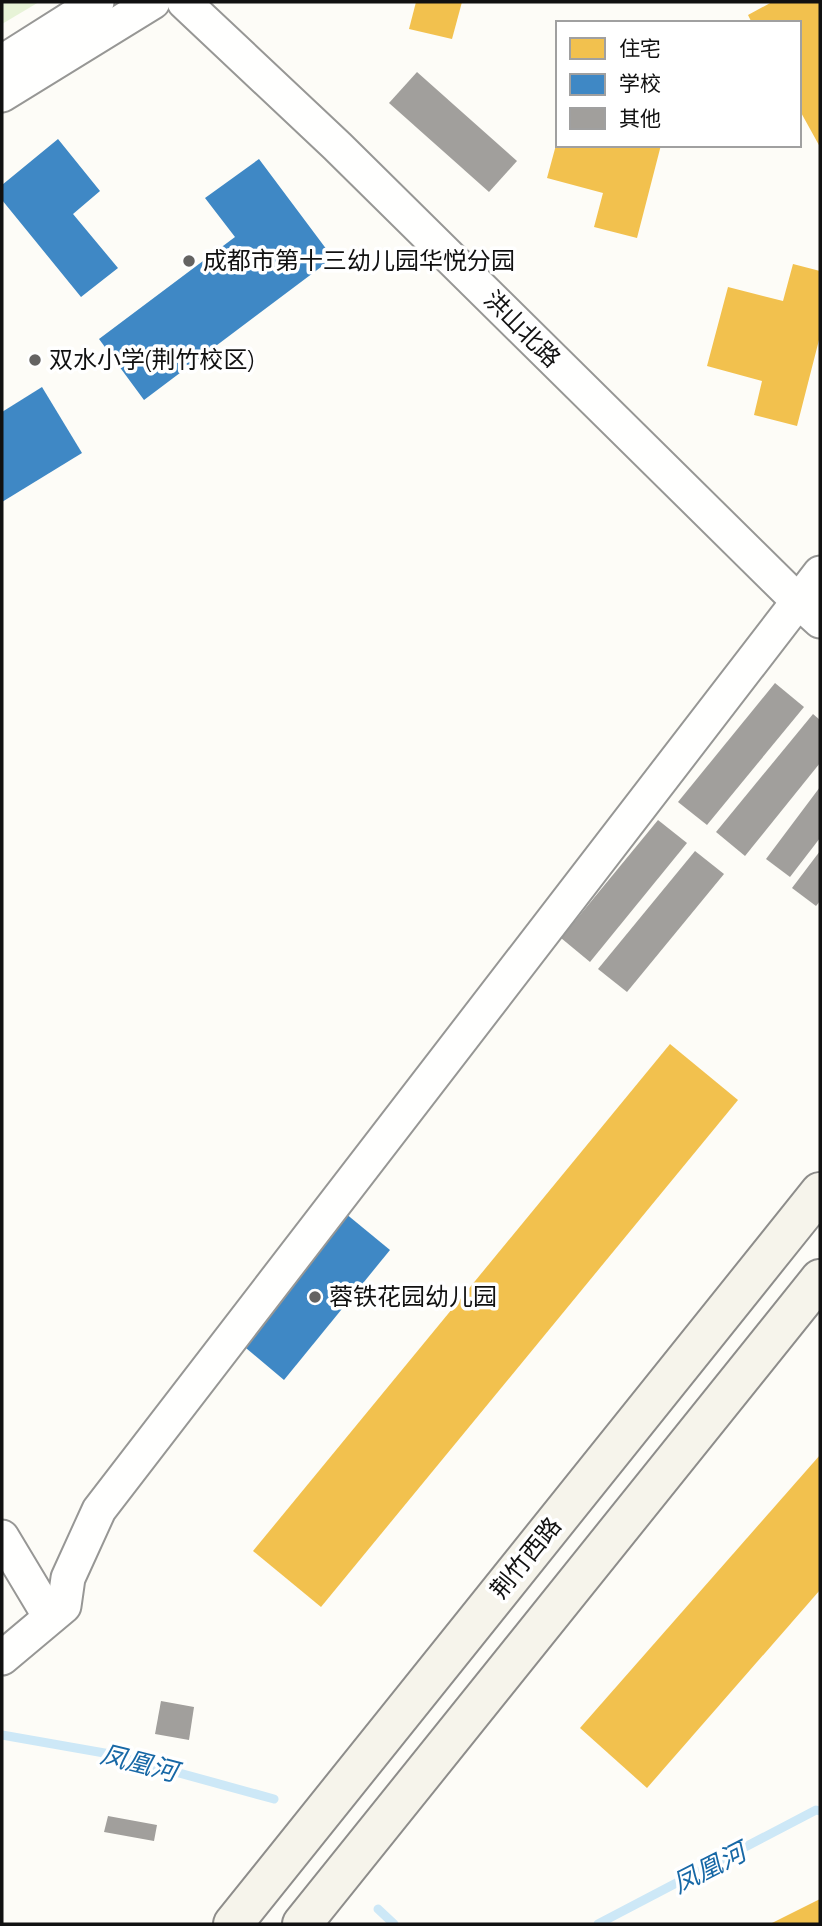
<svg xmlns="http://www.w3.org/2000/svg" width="822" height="1926" viewBox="0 0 822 1926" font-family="'Zilla Slab','Noto Sans SC',serif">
<rect width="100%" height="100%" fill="#fdfcf7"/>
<path fill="#e7f3d7" d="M2 2H39L2 24Z"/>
<g fill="#f2c14e">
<path d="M416 2H462L452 39 409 29Z"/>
<path d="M772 2H820V147L799 109V23H752L748 15Z"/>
<path d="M556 145H661L637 238 594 227 603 193 547 178Z"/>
<path d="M793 264 820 271V336L797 426 754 415 762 381 707 366 728 287 783 301Z"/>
<path d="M670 1044 738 1100 321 1607 253 1551Z"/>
<path d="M820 1455V1590L647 1788 580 1728Z"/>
<path d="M820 1899V1924H770Z"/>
</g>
<g fill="#3f88c5">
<path d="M58 139 100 191 73 214 118 268 81 297 2 200V185Z"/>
<path d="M259 159 333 258 144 400 99 339 235 237 205 198Z"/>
<path d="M42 387 82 453 2 502V412Z"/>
<path d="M345 1213 390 1250 284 1380 240 1343Z"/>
</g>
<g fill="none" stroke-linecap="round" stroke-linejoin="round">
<g stroke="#cde8f7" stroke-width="9">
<path d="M2 1735 110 1754 274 1799"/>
<path d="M378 1909 394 1924"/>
<path d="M598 1924 816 1810 820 1811"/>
</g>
</g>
<g fill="#a19f9c">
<path d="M417 72 517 161 489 192 389 103Z"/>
<path d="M775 683 804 707 707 825 678 802Z"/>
<path d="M813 714 820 720V763L745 856 716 832Z"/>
<path d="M820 787V838L790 877 766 859Z"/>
<path d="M658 820 687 843 590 962 561 938Z"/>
<path d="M695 851 724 874 627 992 598 969Z"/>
<path d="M820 851V901L816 906 792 888Z"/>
<path d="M161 1701 194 1707 189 1740 155 1734Z"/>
<path d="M108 1816 157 1825 154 1841 104 1832Z"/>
</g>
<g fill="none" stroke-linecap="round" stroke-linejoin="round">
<g stroke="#979795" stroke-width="37">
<g id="minor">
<path d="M184 2 337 146 798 601 820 621"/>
<path d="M2 62 97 2"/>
<path d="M2 95 153 2"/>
<path d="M2 1537 50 1617"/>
<path d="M2 1658 64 1606 68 1578 99 1510 820 573"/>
</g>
</g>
<g stroke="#8e8d8b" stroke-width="42">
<g id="secondary">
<path d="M233 1924 820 1192"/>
<path d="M302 1924 820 1279"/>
</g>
</g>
<use href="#minor" stroke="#fffffe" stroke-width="33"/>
<use href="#secondary" stroke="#f6f4eb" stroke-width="38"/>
</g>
<g fill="#646362" stroke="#fff" stroke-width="2.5">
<circle cx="189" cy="261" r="7"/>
<circle cx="35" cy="360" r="7"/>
<circle cx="315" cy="1297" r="7"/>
</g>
<g text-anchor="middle" stroke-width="7" stroke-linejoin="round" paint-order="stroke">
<g font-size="24" fill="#111" stroke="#fff" text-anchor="start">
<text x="203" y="269">成都市第十三幼儿园华悦分园</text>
<text x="49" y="368">双水小学(荆竹校区)</text>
<text x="329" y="1305">蓉铁花园幼儿园</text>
</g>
<g font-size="24" fill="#111" stroke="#fff">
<text transform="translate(522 329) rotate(45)" y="8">洪山北路</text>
<text transform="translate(526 1558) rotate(-51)" y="8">荆竹西路</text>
</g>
<g font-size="26" font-style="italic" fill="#1768a6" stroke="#fff">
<text transform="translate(139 1763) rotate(14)" y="9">凤凰河</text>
<text transform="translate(709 1868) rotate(-27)" y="9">凤凰河</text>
</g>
</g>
<rect width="822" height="1926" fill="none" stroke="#111111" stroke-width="7"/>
<rect x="556" y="21" width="245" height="126" fill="#ffffff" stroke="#a0a0a0" stroke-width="2"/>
<rect x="570" y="38" width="35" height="21" fill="#f2c14e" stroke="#a0a0a0" stroke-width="2"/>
<text x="619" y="56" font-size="21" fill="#111111">住宅</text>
<rect x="570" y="74" width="35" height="21" fill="#3f88c5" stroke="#a0a0a0" stroke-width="2"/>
<text x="619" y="91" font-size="21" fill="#111111">学校</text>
<rect x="570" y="108" width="35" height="21" fill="#a19f9c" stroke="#a0a0a0" stroke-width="2"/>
<text x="619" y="126" font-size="21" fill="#111111">其他</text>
</svg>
